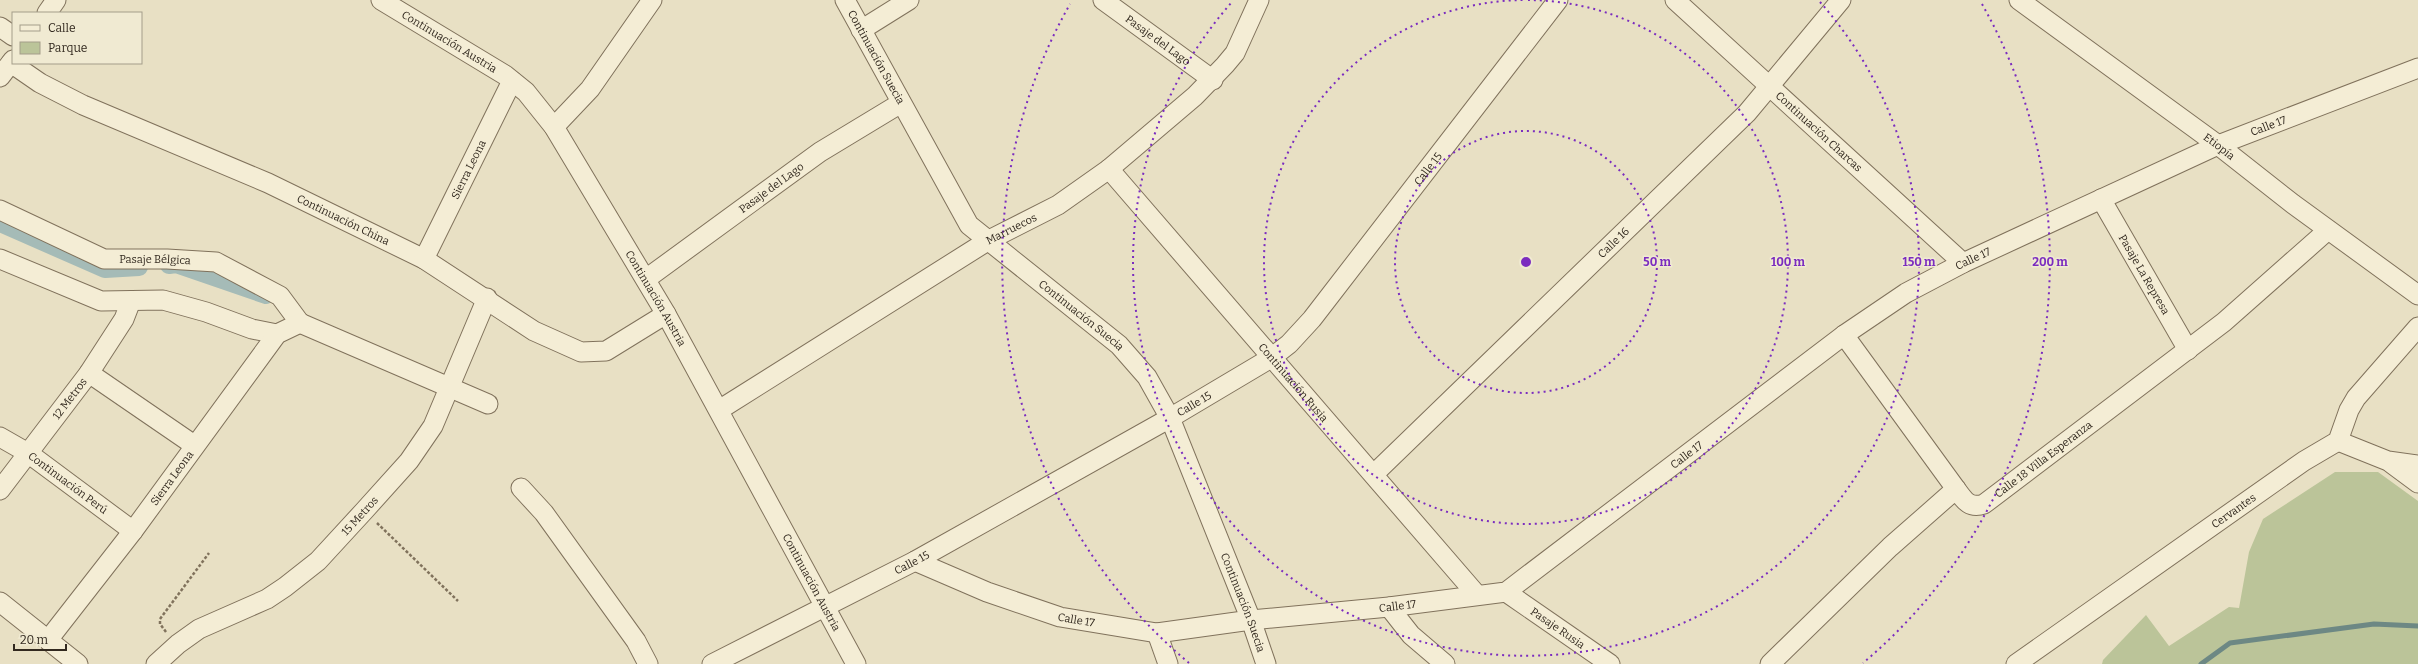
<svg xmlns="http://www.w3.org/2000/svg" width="2418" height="664" viewBox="0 0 2418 664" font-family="Bitter,serif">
<rect width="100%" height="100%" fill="#e8e0c4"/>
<path fill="#bbc499" d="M2335 472H2378L2418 501V664H2102L2103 660 2146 615 2169 646 2229 607 2239 608 2249 552 2263 519Z"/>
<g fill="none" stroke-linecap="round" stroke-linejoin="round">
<path stroke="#6d8884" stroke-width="5" d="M2201 664 2230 643 2374 624 2418 626"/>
<g stroke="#a5bbb7" stroke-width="18">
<path d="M0 223 105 269 139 267"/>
<path d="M169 265 176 264 266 295"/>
</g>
<g stroke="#80725c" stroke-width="21">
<g id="minor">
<path id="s1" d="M381 0 505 75 526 92 554 127 666 314 856 664"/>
<path id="s2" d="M845 0 969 225 1119 345 1147 377 1170 418 1251 620 1266 664"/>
<path id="s3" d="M1103 0 1213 80"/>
<path id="s4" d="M1675 0 1963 263"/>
<path id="s5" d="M2019 0 2218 145 2293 204 2418 295"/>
<path d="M47 13 56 0"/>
<path d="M0 27 13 36"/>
<path d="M861 30 909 0"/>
<path id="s6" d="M11 63 40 83 83 105 268 183 424 259 534 331 581 352 606 351 666 314"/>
<path d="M0 77 13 60"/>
<path d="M554 127 590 89 652 0"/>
<path id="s7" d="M1109 169 1477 595"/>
<path id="s8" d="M2101 199 2188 350"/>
<path id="s9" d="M0 210 104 259H167L216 262 280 296 300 323"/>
<path d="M0 259 101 301 163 300 206 312 252 329 277 334"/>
<path id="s10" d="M424 259 512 81"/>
<path id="s11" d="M646 279 820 152 901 103"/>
<path d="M300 323 488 404"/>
<path d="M1844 335 1956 489"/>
<path d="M89 373 194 445"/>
<path id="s12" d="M719 410 989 240 1058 205 1109 169 1195 96 1225 65 1235 53 1259 0"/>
<path id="s13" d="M0 437 28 453 133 531"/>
<path d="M2338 441 2388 461 2418 465"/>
<path d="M2391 463 2418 483"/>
<path id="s14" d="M1374 474 1747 113 1841 0"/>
<path d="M521 488 544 513 636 641 648 664"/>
<path id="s15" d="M0 490 89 373 124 319 131 301"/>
<path id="s16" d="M915 561 987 592 1060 617 1157 633 1251 620 1389 607 1506 592 1844 335 1906 293 1963 263 2218 145 2418 68"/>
<path id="s17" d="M1506 592 1610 664"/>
<path d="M0 602 78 664"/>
<path d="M1389 607 1411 635 1445 664"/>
<path d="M1157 633 1168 664"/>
<path id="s18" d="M48 640 133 531 277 334 300 323"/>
<path id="s19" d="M156 664 178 644 199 629 267 599 285 587 318 561 364 511 409 461 433 426 487 298"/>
<path id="s20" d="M712 664 915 561 1170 418 1271 358 1289 344 1312 319 1558 0"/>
<path id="s21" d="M1770 664 1890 547 1956 489C1964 500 1969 509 1984 504L2224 322 2328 230"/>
<path id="s22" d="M2016 664 2304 461 2338 441 2349 410 2356 398 2418 327"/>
</g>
</g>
<g stroke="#80725c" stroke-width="2.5" stroke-dasharray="3 2" stroke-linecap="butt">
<path d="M377 523 458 601"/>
<path d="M166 632 160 624V619L209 553"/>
</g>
<use href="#minor" stroke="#f4edd5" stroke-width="19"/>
</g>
<g fill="none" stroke="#7b2cbf" stroke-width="2" stroke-dasharray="2 4">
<circle cx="1526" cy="262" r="131"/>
<path d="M1528 0A262 262 0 1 1 1524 0"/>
<path d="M1820 2A393 393 0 1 1 1232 2"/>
<path d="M1189 663A524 524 0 0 1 1070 4M1982 4A524 524 0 0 1 1863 663"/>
</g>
<g text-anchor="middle" stroke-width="3" stroke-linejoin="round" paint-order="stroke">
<g font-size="11" fill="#32291f" stroke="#f0ead2">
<text dy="4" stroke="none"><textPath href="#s3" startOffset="68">Pasaje del Lago</textPath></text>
<text dy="4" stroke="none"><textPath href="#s1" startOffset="80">Continuación Austria</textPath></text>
<text dy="4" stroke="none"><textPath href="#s2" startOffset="65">Continuación Suecia</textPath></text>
<text dy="4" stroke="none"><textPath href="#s16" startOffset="1504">Calle 17</textPath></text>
<text dy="4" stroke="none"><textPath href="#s4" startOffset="195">Continuación Charcas</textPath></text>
<text dy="4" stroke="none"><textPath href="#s5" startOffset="248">Etiopía</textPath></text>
<text dy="4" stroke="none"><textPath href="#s20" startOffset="884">Calle 15</textPath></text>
<text dy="4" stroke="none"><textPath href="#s10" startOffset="100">Sierra Leona</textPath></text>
<text dy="4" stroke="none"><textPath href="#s11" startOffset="155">Pasaje del Lago</textPath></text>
<text dy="4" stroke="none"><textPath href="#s6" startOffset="368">Continuación China</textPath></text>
<text dy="4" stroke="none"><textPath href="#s12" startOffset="344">Marruecos</textPath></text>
<text dy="4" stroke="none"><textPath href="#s14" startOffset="333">Calle 16</textPath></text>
<text dy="4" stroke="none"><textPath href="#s16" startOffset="1180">Calle 17</textPath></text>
<text dy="4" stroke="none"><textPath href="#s9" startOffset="166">Pasaje Bélgica</textPath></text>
<text dy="4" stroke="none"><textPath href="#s8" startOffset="87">Pasaje La Represa</textPath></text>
<text dy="4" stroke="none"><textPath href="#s1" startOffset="416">Continuación Austria</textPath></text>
<text dy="4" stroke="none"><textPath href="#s2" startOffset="401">Continuación Suecia</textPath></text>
<text dy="4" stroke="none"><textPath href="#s7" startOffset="282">Continuación Rusia</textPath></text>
<text dy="4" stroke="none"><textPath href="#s15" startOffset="115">12 Metros</textPath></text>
<text dy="4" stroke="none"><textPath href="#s20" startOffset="548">Calle 15</textPath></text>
<text dy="4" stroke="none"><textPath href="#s16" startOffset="832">Calle 17</textPath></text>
<text dy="4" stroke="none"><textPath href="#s21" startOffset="365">Calle 18 Villa Esperanza</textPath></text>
<text dy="4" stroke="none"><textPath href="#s18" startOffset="204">Sierra Leona</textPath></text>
<text dy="4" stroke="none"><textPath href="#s13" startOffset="82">Continuación Perú</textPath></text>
<text dy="4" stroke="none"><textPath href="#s22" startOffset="266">Cervantes</textPath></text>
<text dy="4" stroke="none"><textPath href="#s19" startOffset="255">15 Metros</textPath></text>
<text dy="4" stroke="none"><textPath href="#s20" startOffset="224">Calle 15</textPath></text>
<text dy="4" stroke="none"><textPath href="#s1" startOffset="740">Continuación Austria</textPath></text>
<text dy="4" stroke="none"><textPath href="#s2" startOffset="737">Continuación Suecia</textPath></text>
<text dy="4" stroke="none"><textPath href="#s16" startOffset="496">Calle 17</textPath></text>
<text dy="4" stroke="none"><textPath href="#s16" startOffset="172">Calle 17</textPath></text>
<text dy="4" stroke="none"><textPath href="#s17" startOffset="63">Pasaje Rusia</textPath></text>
</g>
</g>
<circle cx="1526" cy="262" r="6" fill="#7b2cbf" stroke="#f0ead2" stroke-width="2"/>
<g font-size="12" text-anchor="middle" font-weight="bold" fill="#7b2cbf" stroke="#f0ead2" stroke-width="3" stroke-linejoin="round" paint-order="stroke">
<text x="1657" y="266">50 m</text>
<text x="1788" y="266">100 m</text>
<text x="1919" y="266">150 m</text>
<text x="2050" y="266">200 m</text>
</g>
<rect x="12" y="12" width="130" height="52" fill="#f0ead2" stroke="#a49d8a"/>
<rect x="20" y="25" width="20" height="6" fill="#f4edd5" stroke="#a49d8a"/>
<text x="48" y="32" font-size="12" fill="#32291f">Calle</text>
<rect x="20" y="42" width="20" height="12" fill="#bbc499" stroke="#a49d8a"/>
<text x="48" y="52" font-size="12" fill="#32291f">Parque</text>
<path d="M14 644v6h52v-6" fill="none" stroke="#32291f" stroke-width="2"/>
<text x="20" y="644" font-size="12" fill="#32291f" stroke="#f0ead2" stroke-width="3" paint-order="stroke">20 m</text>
</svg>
